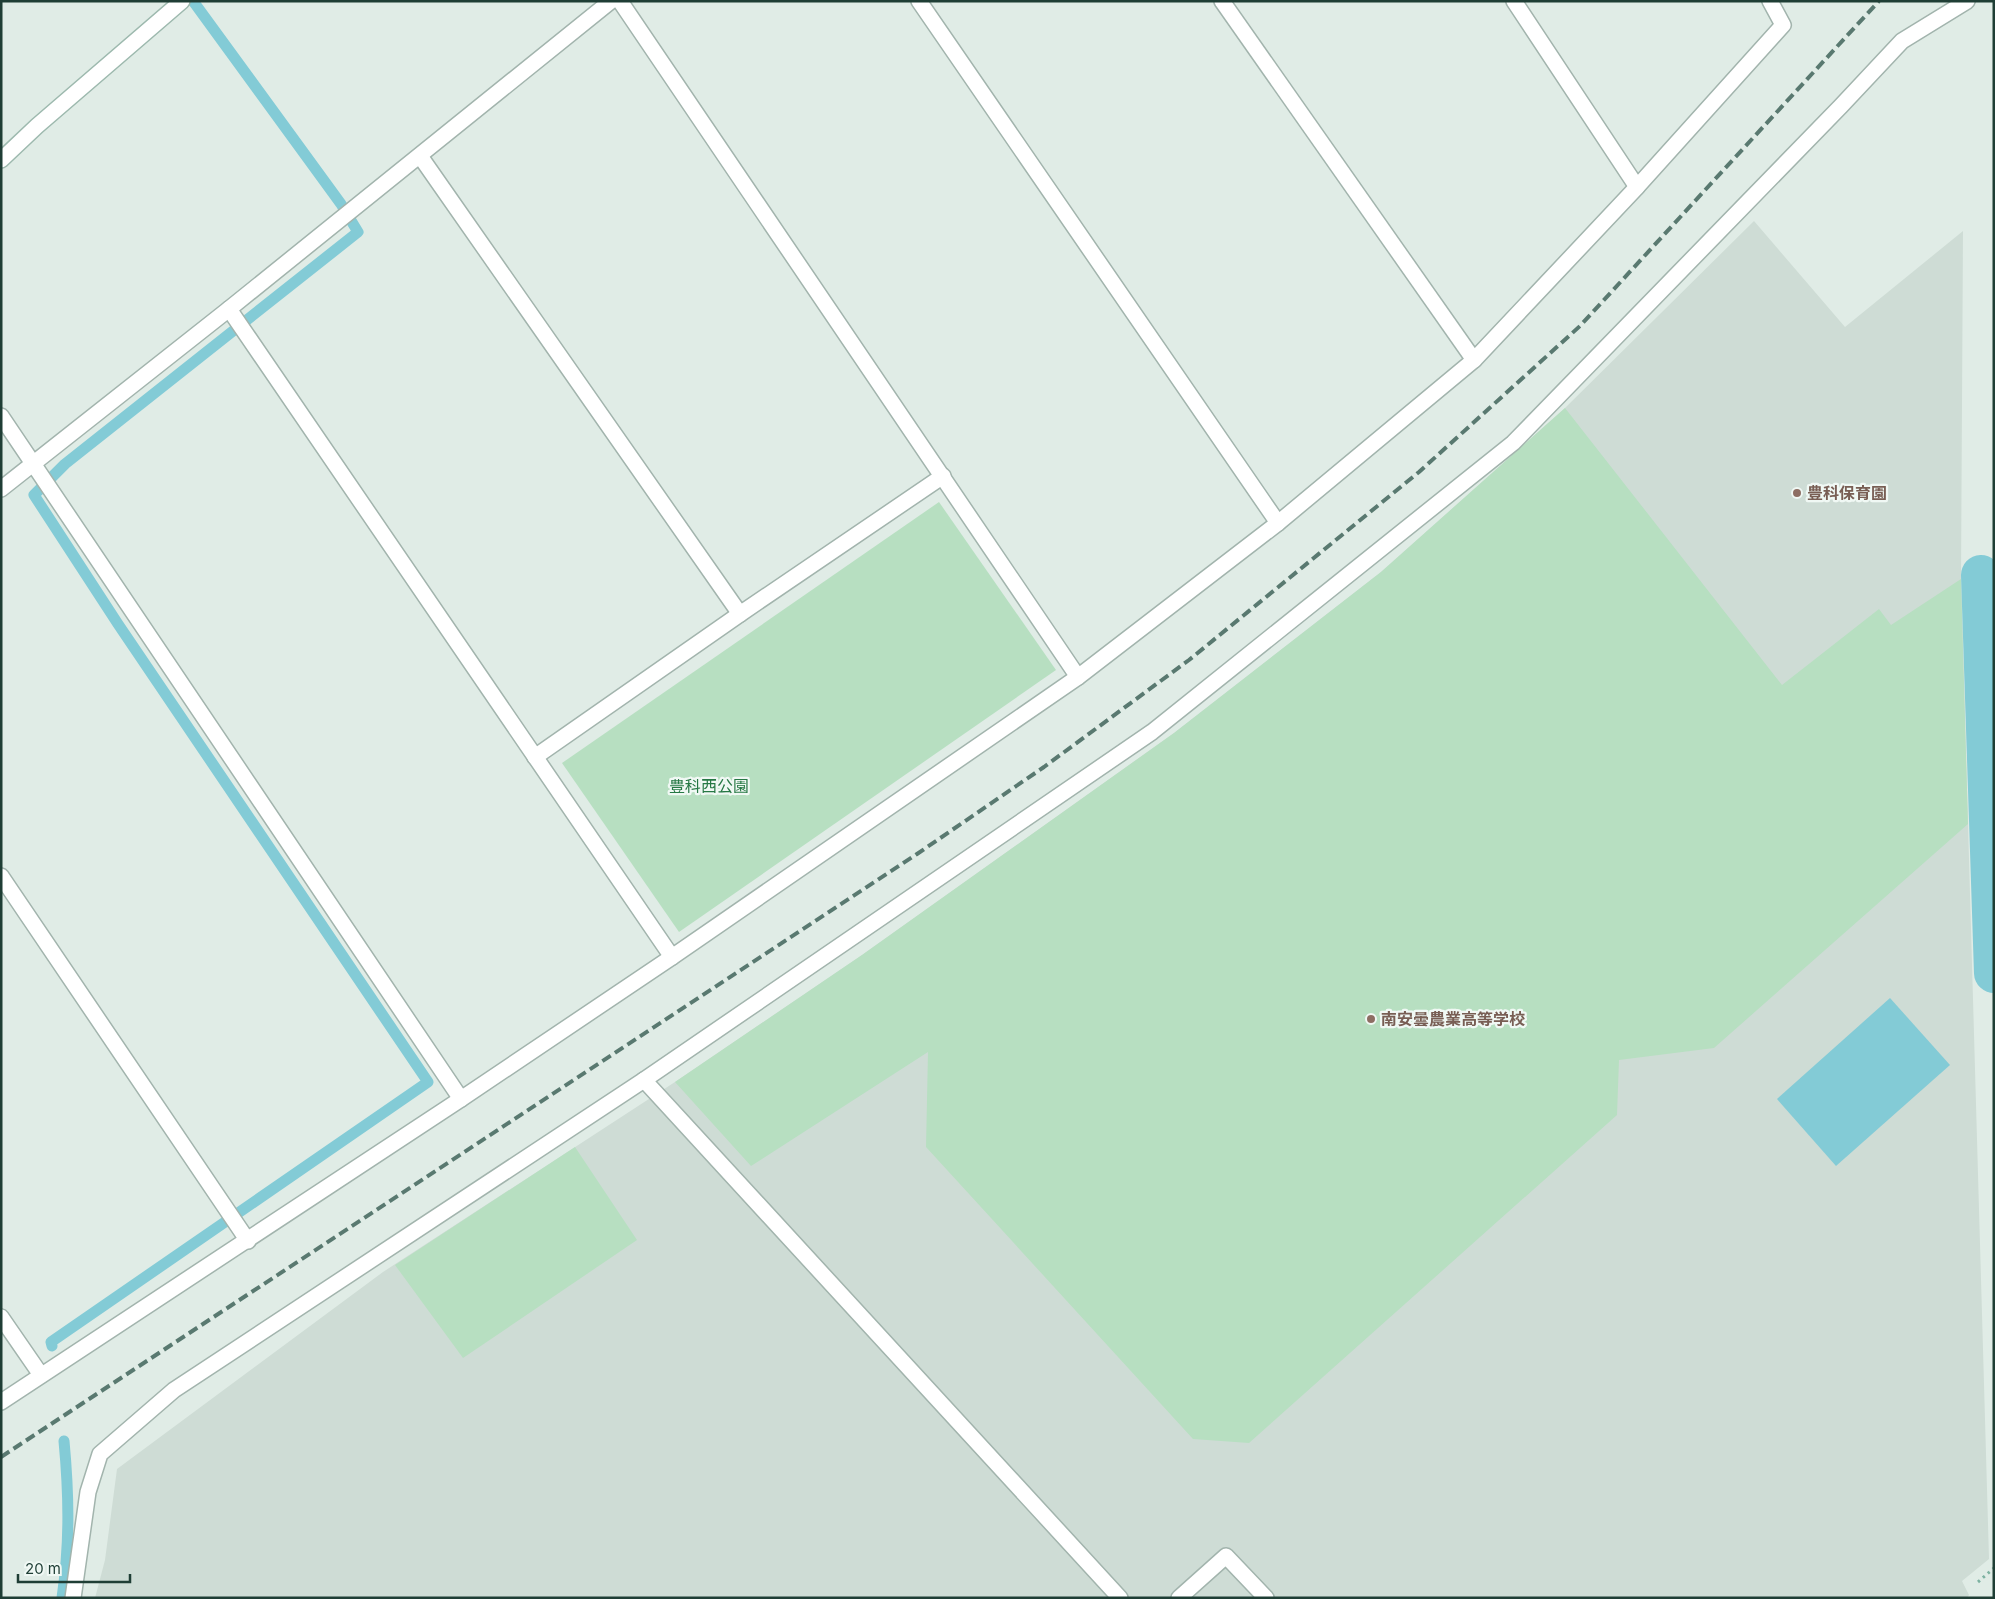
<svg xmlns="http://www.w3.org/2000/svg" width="1995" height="1599" viewBox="0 0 1995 1599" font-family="Inter,'Noto Sans JP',sans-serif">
<rect width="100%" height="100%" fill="#e0ece6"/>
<path fill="#cedcd5" d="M1754 221 1845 327 1963 231 1961 579 1989 1559 1962 1581 1969 1595 1967 1598H95L105 1560 117 1469 383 1272 675 1082 862 955 1174 733 1381 572 1565 408Z"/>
<g fill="#b7dfc1">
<path d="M1565 408 1782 685 1879 609 1891 625 1961 579 1968 824 1714 1048 1619 1060 1617 1115 1249 1443 1193 1439 926 1147 928 1052 751 1166 675 1082 862 955 1174 733 1381 572Z"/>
<path d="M939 502 1056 670 679 932 562 763Z"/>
<path d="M575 1147 637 1240 463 1358 395 1265Z"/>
</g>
<path fill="#83cbd6" d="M1890 998 1950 1065 1836 1166 1777 1099Z"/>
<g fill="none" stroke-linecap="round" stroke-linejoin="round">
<g stroke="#83cbd6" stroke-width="11">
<path d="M52 1346 51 1342 428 1082 118 624 34 495 65 464 358 232 341 204 193 1"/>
<path d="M62 1598C70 1543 69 1495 64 1441"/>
</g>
<path stroke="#83cbd6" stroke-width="40" d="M1981 575 1994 973"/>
<g stroke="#a2b4ad" stroke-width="18">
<g id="lane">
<path d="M644 1080 1120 1598"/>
<path d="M1179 1598 1226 1556 1266 1598"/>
</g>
</g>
<g stroke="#a2b4ad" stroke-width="18">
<g id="street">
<path d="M620 1 1078 677"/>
<path d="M919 1 1278 523"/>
<path d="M1222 1 1474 360"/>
<path d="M1514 1 1637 187"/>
<path d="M420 156 740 614"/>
<path d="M229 309 672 957"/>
<path d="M1 416 461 1099"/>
<path d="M1 489 229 309 611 1"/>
<path d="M535 757 740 614 943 476"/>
<path d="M1 876 248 1241"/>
<path d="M1 1317 41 1375"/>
<path d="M1 1402 461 1099 672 957 1078 677 1278 523 1474 360 1637 187 1783 25 1770 1"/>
<path d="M73 1598 88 1492 100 1454 174 1390 644 1080 1152 732 1513 443 1841 106 1902 41 1967 1"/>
</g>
</g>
<g stroke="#9db9ae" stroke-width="18">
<path id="secondary" d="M1 160 37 126 182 1"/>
</g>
<path stroke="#7db2a1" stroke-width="3" stroke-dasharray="2.5 4" stroke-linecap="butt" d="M1978 1582 1994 1568"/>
<use href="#lane" stroke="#fff" stroke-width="15"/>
<use href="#street" stroke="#fff" stroke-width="15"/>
<use href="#secondary" stroke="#fff" stroke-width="15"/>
<path stroke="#597970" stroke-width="4" stroke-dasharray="10 5" stroke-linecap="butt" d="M1 1457 917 854 1044 767 1189 660 1419 472 1580 326 1879 1"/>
</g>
<g fill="#8d6e63" stroke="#f0f8f4" stroke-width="2">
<circle cx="1797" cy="493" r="5"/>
<circle cx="1371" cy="1019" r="5"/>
</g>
<g text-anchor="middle" stroke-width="4.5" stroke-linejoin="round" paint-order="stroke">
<g font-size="16" font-weight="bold" fill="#785e54" stroke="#f0f8f4" text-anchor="start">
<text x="1807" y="499">豊科保育園</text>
<text x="1381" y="1025">南安曇農業高等学校</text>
</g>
<g font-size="16" fill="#267844" stroke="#f0f8f4">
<text x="709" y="792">豊科西公園</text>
</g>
</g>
<rect width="1995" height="1599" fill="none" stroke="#1f3e35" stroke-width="5"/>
<path d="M18 1574v8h112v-8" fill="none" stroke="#1f3e35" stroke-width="2.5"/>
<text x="25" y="1574" font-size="15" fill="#1f3e35" stroke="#f0f8f4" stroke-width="4" paint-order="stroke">20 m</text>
</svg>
